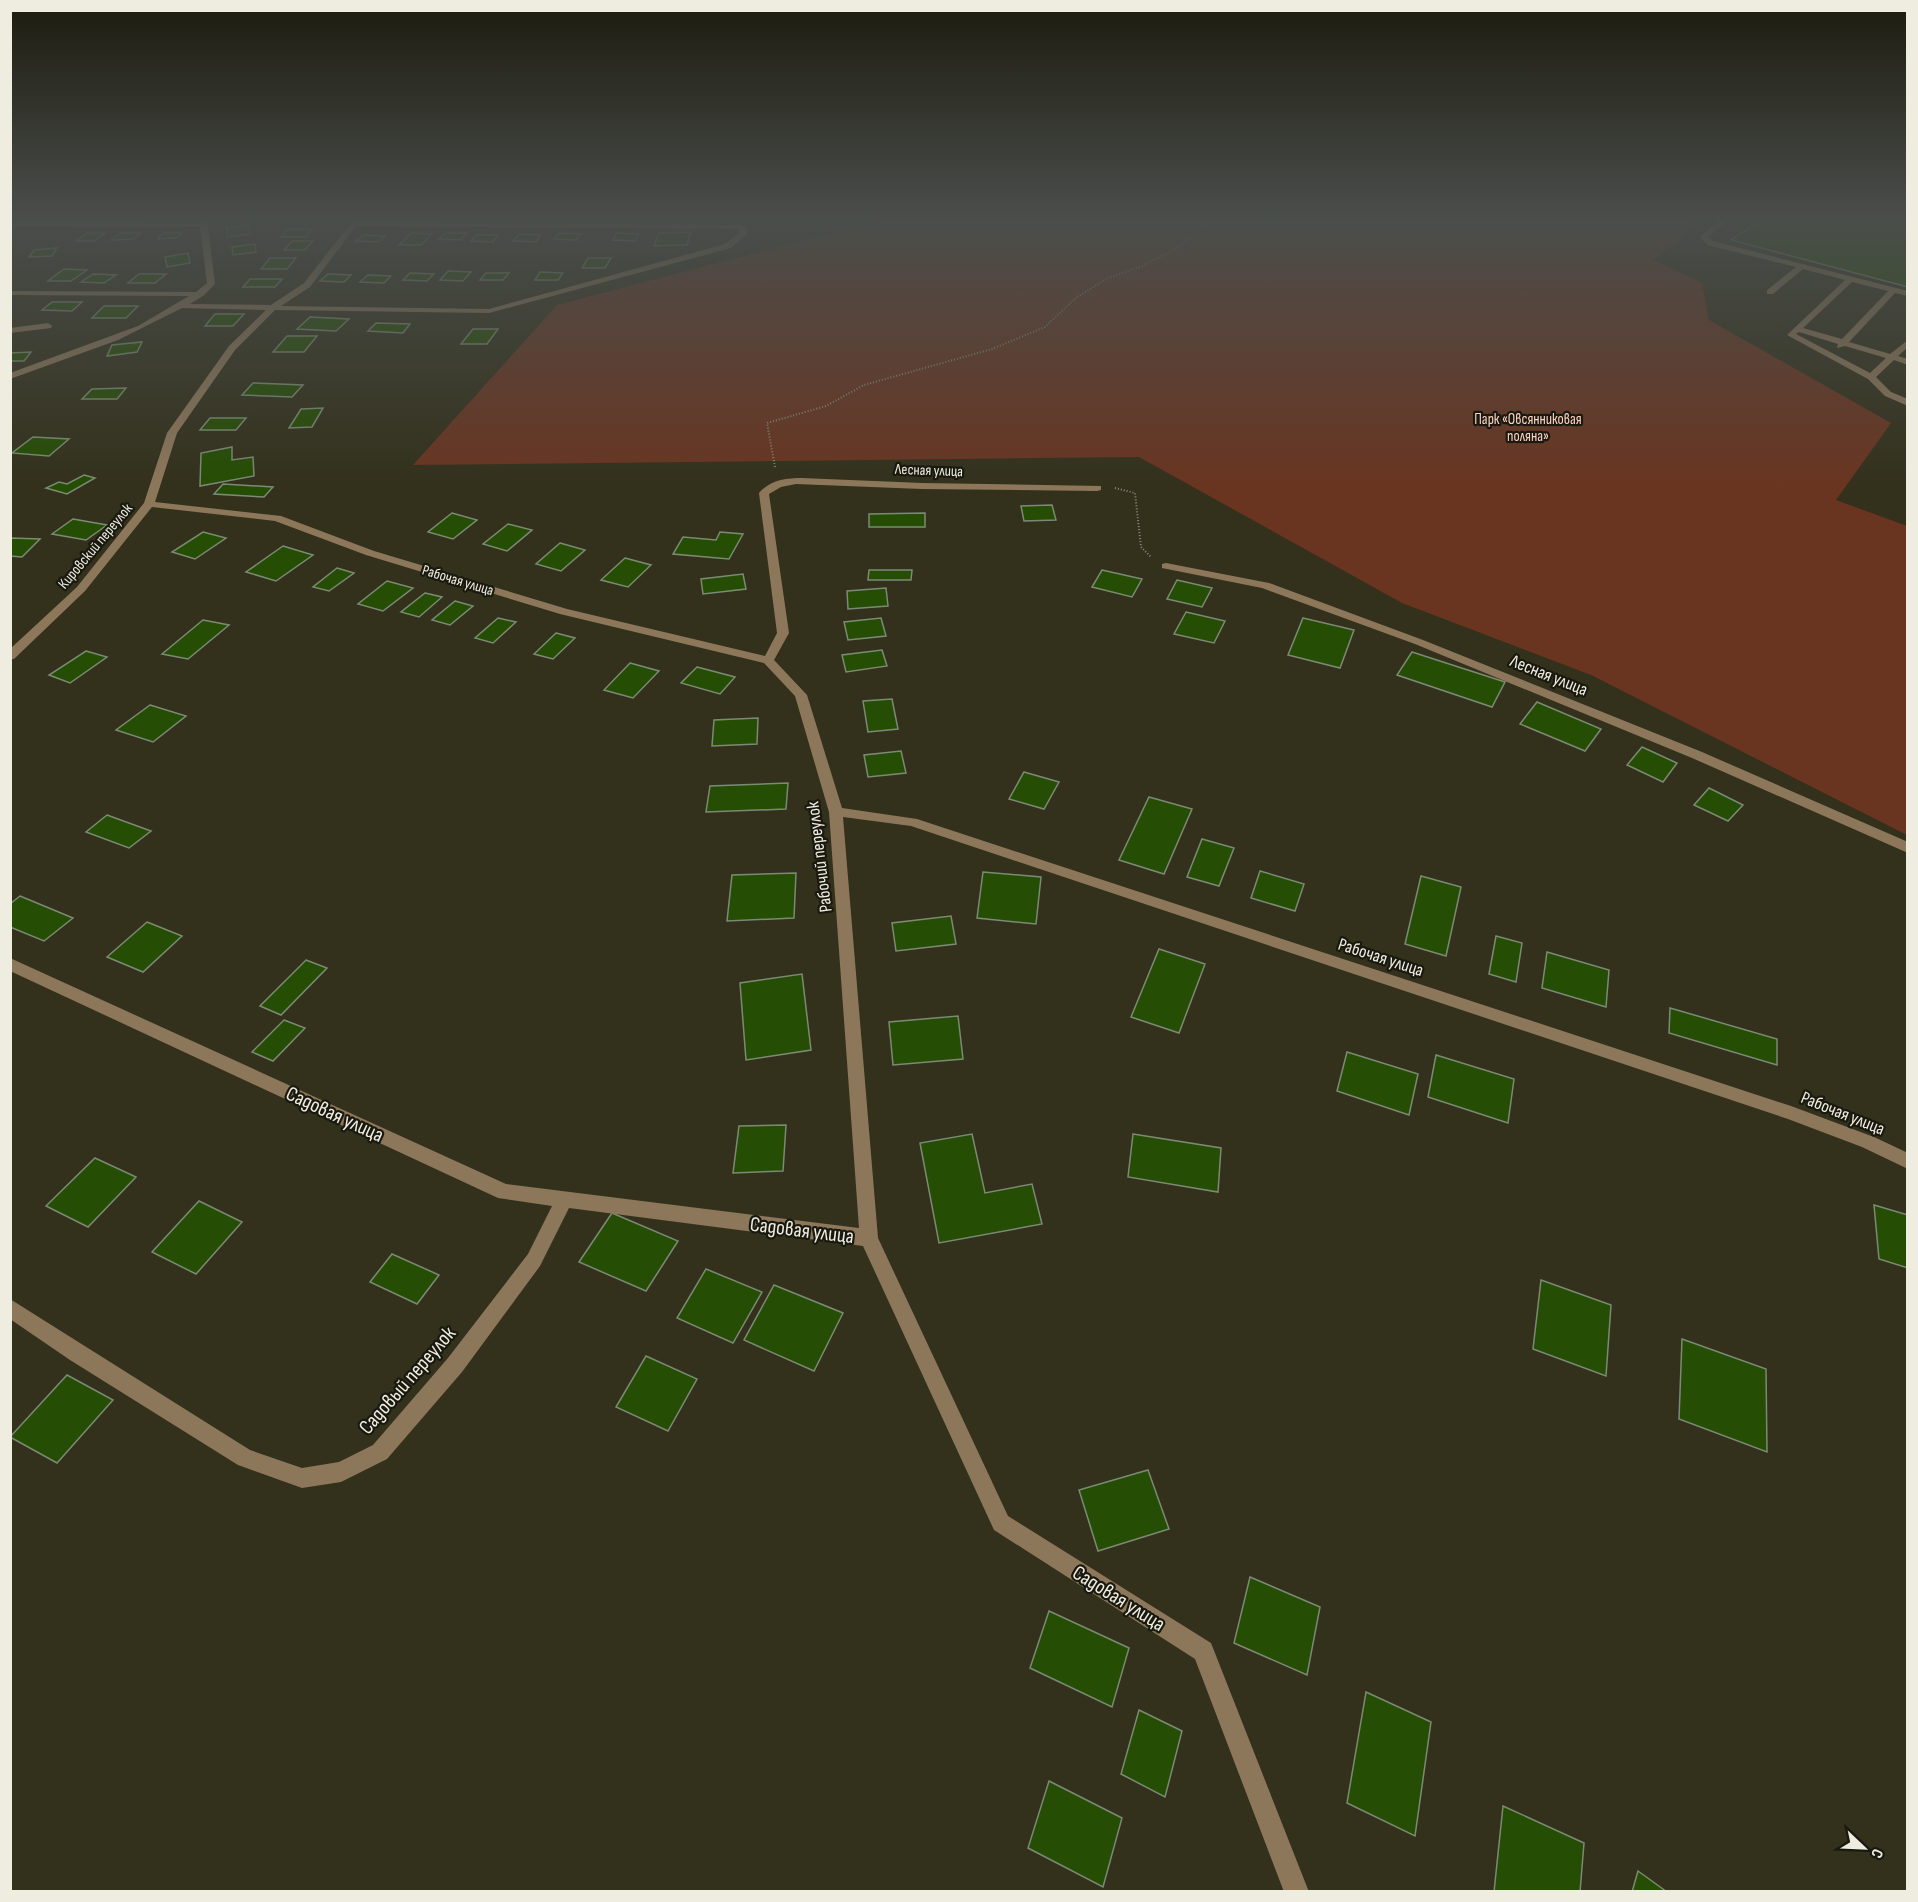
<svg xmlns="http://www.w3.org/2000/svg" width="1918" height="1902" viewBox="0 0 1918 1902" font-family="'Sofia Sans Condensed',sans-serif">
<rect width="100%" height="100%" fill="#33311c"/>
<path fill="#693521" d="M885 219H1695L1682 239 1653 260 1702 283 1709 320 1891 423 1836 500 1907 526V835L1591 675 1402 603 1139 457 413 465 557 305Z"/>
<g fill="#254d03" stroke="#7c8a75" stroke-width="1.5">
<path d="M1762 219H1908V287L1731 240Z"/>
<path d="M249 225 250 234 227 237V228Z"/>
<path d="M287 229H312L306 237H281Z"/>
<path d="M691 232 687 245 654 246 659 233Z"/>
<path d="M87 233H105L94 241H76Z"/>
<path d="M120 233H141L133 239 112 240Z"/>
<path d="M163 233H182L177 238 158 239Z"/>
<path d="M411 233 432 234 421 245H399Z"/>
<path d="M445 233H467L461 240 439 239Z"/>
<path d="M559 233 581 234 576 240 554 239Z"/>
<path d="M617 233 639 234 635 241 613 240Z"/>
<path d="M519 234 541 235 536 242 513 241Z"/>
<path d="M363 235 385 236 378 242 356 241Z"/>
<path d="M476 235H498L493 242 471 241Z"/>
<path d="M292 241H313L305 250H284Z"/>
<path d="M255 244 256 252 233 255 232 247Z"/>
<path d="M57 248 52 256 29 257 34 250Z"/>
<path d="M188 253 190 263 167 267 165 257Z"/>
<path d="M270 258H296L287 269H261Z"/>
<path d="M588 258H611L605 268H582Z"/>
<path d="M64 269 87 270 71 281H48Z"/>
<path d="M448 271 471 272 463 281 440 280Z"/>
<path d="M540 272 563 273 558 280H535Z"/>
<path d="M410 273 434 274 427 281 403 280Z"/>
<path d="M486 273H509L503 280H480Z"/>
<path d="M93 274 116 275 104 283 81 282Z"/>
<path d="M139 274H166L155 283H128Z"/>
<path d="M328 274 351 275 344 282 320 281Z"/>
<path d="M368 275 391 276 384 283 360 282Z"/>
<path d="M250 279H282L275 287H243Z"/>
<path d="M52 302H82L72 311 42 310Z"/>
<path d="M104 306H138L126 318H92Z"/>
<path d="M215 314H244L233 326H205Z"/>
<path d="M310 317 349 319 336 331 297 329Z"/>
<path d="M376 323 410 324 403 333 368 331Z"/>
<path d="M473 329H498L487 344H461Z"/>
<path d="M287 336H317L304 352H273Z"/>
<path d="M142 342 137 352 107 356 112 345Z"/>
<path d="M31 352 24 361H10V353Z"/>
<path d="M253 383 303 385 292 397 242 395Z"/>
<path d="M126 388 117 399H82L92 389Z"/>
<path d="M323 408 312 427 289 428 301 409Z"/>
<path d="M210 418H246L236 430H200Z"/>
<path d="M33 437 69 439 49 456 12 453Z"/>
<path d="M232 447V460L253 457 254 476 200 486 201 453Z"/>
<path d="M84 475 95 478 67 494 46 488 59 482 67 484Z"/>
<path d="M223 484 273 487 264 497 214 494Z"/>
<path d="M1052 505 1056 520 1024 521 1021 506Z"/>
<path d="M452 513 477 520 453 539 428 532Z"/>
<path d="M925 513V527H869V514Z"/>
<path d="M73 519 107 525 86 540 52 534Z"/>
<path d="M508 524 532 530 507 551 483 544Z"/>
<path d="M203 532 226 538 195 559 172 552Z"/>
<path d="M720 532 743 534 729 559 673 554 683 537 716 540Z"/>
<path d="M10 538 40 539 22 557 10 556Z"/>
<path d="M560 543 585 550 561 571 536 564Z"/>
<path d="M283 546 313 555 276 581 246 572Z"/>
<path d="M625 558 651 565 628 587 601 580Z"/>
<path d="M337 568 354 573 329 591 313 587Z"/>
<path d="M869 570H912L911 580H868Z"/>
<path d="M1102 570 1142 579 1132 597 1092 587Z"/>
<path d="M743 574 746 589 703 594 701 579Z"/>
<path d="M1177 580 1212 588 1202 607 1167 599Z"/>
<path d="M387 581 413 588 383 611 358 604Z"/>
<path d="M886 588 888 606 848 609 847 591Z"/>
<path d="M425 593 442 597 419 617 401 612Z"/>
<path d="M455 601 473 606 450 625 432 620Z"/>
<path d="M1186 612 1225 621 1214 643 1174 634Z"/>
<path d="M498 618 516 622 493 643 475 638Z"/>
<path d="M881 618 886 636 848 640 844 622Z"/>
<path d="M1303 618 1354 630 1340 668 1288 655Z"/>
<path d="M203 620 229 625 188 659 162 654Z"/>
<path d="M556 633 575 638 553 659 534 654Z"/>
<path d="M882 650 887 666 846 672 842 655Z"/>
<path d="M86 651 107 657 70 683 49 675Z"/>
<path d="M1412 652 1505 682 1492 707 1397 675Z"/>
<path d="M630 663 659 671 633 698 604 690Z"/>
<path d="M697 667 735 677 720 694 681 683Z"/>
<path d="M892 699 898 729 868 732 863 701Z"/>
<path d="M1537 702 1601 729 1585 751 1520 724Z"/>
<path d="M150 705 186 716 153 742 116 730Z"/>
<path d="M758 718 757 744 712 746 714 720Z"/>
<path d="M1642 747 1677 763 1663 782 1627 765Z"/>
<path d="M901 751 906 773 868 777 864 755Z"/>
<path d="M1024 772 1059 782 1044 809 1009 799Z"/>
<path d="M788 783 786 809 706 812 710 786Z"/>
<path d="M1709 788 1743 805 1728 821 1694 805Z"/>
<path d="M1149 797 1192 809 1164 874 1119 860Z"/>
<path d="M107 815 151 831 129 848 86 832Z"/>
<path d="M1202 839 1234 848 1219 886 1187 877Z"/>
<path d="M1260 871 1304 884 1295 911 1251 898Z"/>
<path d="M983 872 1041 877 1036 924 977 918Z"/>
<path d="M796 873 794 918 727 921 732 875Z"/>
<path d="M1421 876 1461 887 1446 956 1405 944Z"/>
<path d="M20 896 73 918 44 941 10 927V904Z"/>
<path d="M951 916 956 944 896 951 892 923Z"/>
<path d="M147 922 182 936 143 972 107 957Z"/>
<path d="M1496 936 1522 943 1516 982 1489 974Z"/>
<path d="M1159 949 1205 964 1179 1033 1131 1017Z"/>
<path d="M1547 952 1609 970 1606 1007 1542 988Z"/>
<path d="M306 960 327 968 281 1015 260 1006Z"/>
<path d="M802 974 811 1050 746 1060 740 983Z"/>
<path d="M1670 1008 1777 1039V1065L1669 1033Z"/>
<path d="M958 1016 963 1059 893 1065 889 1022Z"/>
<path d="M284 1020 305 1028 273 1061 252 1052Z"/>
<path d="M1347 1052 1418 1074 1409 1115 1337 1091Z"/>
<path d="M1436 1055 1514 1079 1508 1123 1428 1097Z"/>
<path d="M786 1125 783 1171 733 1173 739 1126Z"/>
<path d="M972 1134 985 1193 1032 1184 1042 1224 939 1243 920 1143Z"/>
<path d="M1133 1134 1221 1148 1218 1192 1128 1177Z"/>
<path d="M95 1158 136 1177 88 1227 46 1206Z"/>
<path d="M199 1201 242 1222 196 1274 152 1252Z"/>
<path d="M1874 1205 1908 1215V1268L1879 1259Z"/>
<path d="M612 1213 678 1241 646 1291 579 1262Z"/>
<path d="M392 1254 439 1275 417 1304 370 1282Z"/>
<path d="M706 1269 762 1292 733 1343 677 1318Z"/>
<path d="M1541 1280 1611 1305 1606 1376 1533 1349Z"/>
<path d="M774 1285 843 1313 814 1371 744 1340Z"/>
<path d="M1682 1339 1766 1369 1767 1452 1679 1419Z"/>
<path d="M646 1356 697 1379 668 1431 616 1407Z"/>
<path d="M67 1375 113 1400 57 1463 10 1437Z"/>
<path d="M1148 1470 1169 1529 1098 1551 1079 1490Z"/>
<path d="M1250 1577 1320 1607 1307 1675 1234 1643Z"/>
<path d="M1049 1611 1129 1648 1112 1707 1030 1668Z"/>
<path d="M1366 1692 1431 1722 1415 1836 1347 1803Z"/>
<path d="M1139 1710 1182 1731 1165 1797 1121 1774Z"/>
<path d="M1049 1781 1122 1818 1103 1887 1028 1848Z"/>
<path d="M1503 1806 1584 1843 1580 1892H1494Z"/>
<path d="M1638 1871 1667 1892H1632Z"/>
</g>
<g fill="none" stroke-linecap="round" stroke-linejoin="round">
<g stroke="#8d8b7a" stroke-width="2" stroke-dasharray="1 2" stroke-linecap="butt">
<path d="M775 467 767 423 826 406 864 385 992 349 1045 327 1077 297 1108 278 1142 266 1179 247 1205 225 1220 219"/>
<path d="M1115 488 1135 493 1141 547 1151 557"/>
</g>
<g fill="#8d775b" fill-rule="evenodd">
<path d="M200 219H207L215 284 203 296 190 304 271 305 304 283 354 219H361L360 222 742 225 746 227 747 234 731 248 489 313 275 310 235 350 177 433 155 502 281 516 374 551 567 609 765 656 777 633 759 493C770 480 786 478 802 478L922 483 1101 486V490L1097 491 922 489 796 484 781 487 769 494 789 633 774 660 807 695 842 808 917 819 1791 1106 1874 1137 1908 1153V1169L1862 1147 1788 1119 911 826 843 817 878 1238 1008 1516 1211 1643 1309 1892H1284L1195 1659 994 1530 863 1246 569 1208 540 1266 462 1372 387 1459 341 1482 302 1488 238 1465 70 1360 10 1319V1299L250 1450 302 1468 339 1462 373 1445 448 1358 528 1254 552 1206 498 1198 10 971V958L506 1184 859 1228 829 812 795 696 764 663 560 614 366 555 275 521 152 507 85 591 14 659H10V649L77 587 144 503 167 433 229 346 266 310 182 308 118 340 10 379V373L138 326 189 296 10 295V291L196 292 207 283 200 227 10 226V222L200 223ZM356 226 739 229V233L725 244 489 309 281 306 310 287Z"/>
<path d="M1719 220 1726 222 1708 237 1713 241 1908 291V296L1895 293 1849 342 1890 354 1908 340V347L1898 356 1908 359V365L1894 360 1876 377 1891 392 1908 399V406L1885 396 1868 379 1787 335 1845 280 1803 269 1773 294H1767V290L1796 267 1707 245 1700 237ZM1852 282 1888 291 1842 339 1803 328ZM1799 332 1838 344 1837 348 1845 346 1886 358 1870 373 1796 334Z"/>
<path d="M48 323 52 326 51 328 10 333V328Z"/>
<path d="M1166 563 1269 583 1423 640 1702 752 1908 842V853L1692 758 1415 644 1262 588 1162 568V564Z"/>
</g>
</g>
<linearGradient id="sky" x2="0" y2="1"><stop stop-color="#1c1b0f"/><stop offset="0.45" stop-color="#4a4e4b"/><stop offset="1" stop-color="#4a4e4b" stop-opacity="0"/></linearGradient>
<rect width="1918" height="485" fill="url(#sky)"/>
<g text-anchor="middle" stroke-width="4.5" stroke-linejoin="round" paint-order="stroke">
<g font-size="15" fill="#fed1c1" stroke="#19190f">
<text x="1528" y="424">Парк «Овсянниковая<tspan x="1528" dy="17">поляна»</tspan></text>
</g>
<g font-size="15" fill="#eeede0" stroke="#19190f">
<text transform="translate(929 470) rotate(2)" y="5">Лесная улица</text>
<text transform="translate(95 546) rotate(-50)" y="5">Кировский переулок</text>
<text transform="translate(458 580) rotate(17)" y="5">Рабочая улица</text>
</g>
<g font-size="18" fill="#eeede0" stroke="#19190f">
<text transform="translate(1549 675) rotate(22)" y="6">Лесная улица</text>
<text transform="translate(819 857) rotate(-97)" y="6">Рабочий переулок</text>
<text transform="translate(1381 957) rotate(18)" y="6">Рабочая улица</text>
<text transform="translate(1843 1113) rotate(22)" y="6">Рабочая улица</text>
</g>
<g font-size="21" fill="#eeede0" stroke="#19190f">
<text transform="translate(335 1114) rotate(25)" y="7">Садовая улица</text>
<text transform="translate(802 1230) rotate(7)" y="7">Садовая улица</text>
<text transform="translate(407 1380) rotate(-49)" y="7">Садовый переулок</text>
<text transform="translate(1119 1598) rotate(32)" y="7">Садовая улица</text>
</g>
</g>
<rect width="1918" height="1902" fill="none" stroke="#eeede0" stroke-width="24"/>
<g transform="translate(1864 1848) rotate(113)" stroke="#19190f" stroke-width="4.5" paint-order="stroke">
<path d="M0-4.5L10 22L0 15L-10 22Z" fill="#eeede0"/>
<text y="-9" font-size="16" font-weight="bold" text-anchor="middle" fill="#eeede0">С</text>
</g>
</svg>
